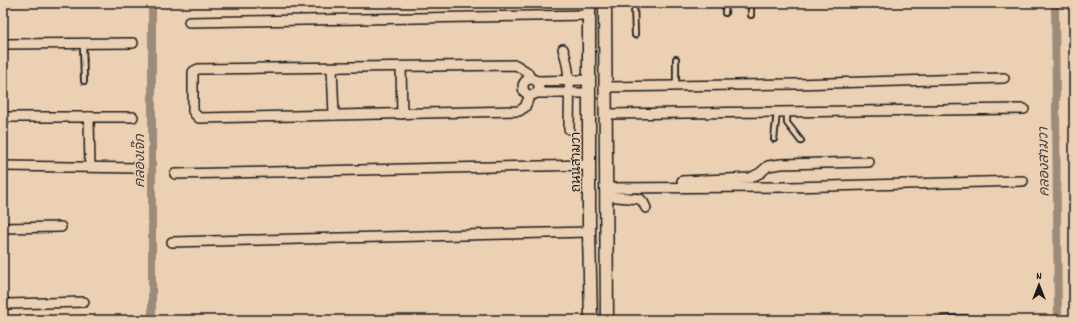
<svg xmlns="http://www.w3.org/2000/svg" width="1077" height="323" viewBox="0 0 1077 323" font-family="Dekko,'Playpen Sans Thai',sans-serif">
<rect width="100%" height="100%" fill="#ecd0b3"/>
<filter id="ink" filterUnits="userSpaceOnUse"><feTurbulence type="fractalNoise" baseFrequency=".025" numOctaves="2"/><feDisplacementMap in="SourceGraphic" scale="8" xChannelSelector="R" yChannelSelector="G"/><feConvolveMatrix kernelMatrix="1 2 1 2 8 2 1 2 1" color-interpolation-filters="sRGB"/></filter>
<g filter="url(#ink)">
<g fill="none" stroke-linecap="round" stroke-linejoin="round">
<g stroke="#9d8b7a" stroke-width="8">
<path d="M1055 3 1058 320"/>
<path d="M152 320V3"/>
</g>
<g stroke="#1c1c1c" stroke-width="8">
<g id="lane">
<path d="M634 3 635 35"/>
<path d="M725 13 726 3"/>
<path d="M751 15V3"/>
<path d="M83 43 84 81"/>
<path d="M676 86V59"/>
<path d="M787 111V123L801 141"/>
<path d="M774 139 777 112"/>
<path d="M941 320 943 319 966 318"/>
</g>
</g>
<g stroke="#1c1c1c" stroke-width="12">
<g id="street">
<path d="M189 22 589 15"/>
<path d="M3 44 133 43"/>
<path d="M563 49C572 74 569 103 569 129"/>
<path d="M401 67 402 114"/>
<path d="M332 68 334 115"/>
<circle cx="531" cy="87" r="8"/>
<path d="M537 81 589 80"/>
<path d="M606 87 795 84 1004 78"/>
<path d="M537 93H589"/>
<path d="M530 95 525 107 519 111 199 118 195 114 193 111V72L194 71 198 69 516 65 527 72 531 79"/>
<path d="M606 114 1024 109"/>
<path d="M3 117H133"/>
<path d="M89 117 90 167"/>
<path d="M3 166 138 168"/>
<path d="M175 174 589 165"/>
<path d="M682 181 750 178 760 173 768 166 781 164 869 162"/>
<path d="M607 188 790 187 1023 181"/>
<path d="M606 196 640 199 643 202 646 208"/>
<path d="M3 228 61 227"/>
<path d="M172 242 589 232"/>
<path d="M3 301 8 304 84 302"/>
</g>
</g>
<g stroke="#1c1c1c" stroke-width="15">
<g id="secondary">
<path d="M589 3V232L591 320"/>
<path d="M605 3 607 320"/>
</g>
</g>
<use href="#lane" stroke="#ecd0b3" stroke-width="4.5"/>
<use href="#street" stroke="#ecd0b3" stroke-width="9"/>
<use href="#secondary" stroke="#ecd0b3" stroke-width="12"/>
</g>
</g>
<g text-anchor="middle" stroke-width="3" stroke-linejoin="round" paint-order="stroke">
<g font-size="13" fill="#1c1c1c" stroke="#ecd0b3">
<text transform="translate(575 162) rotate(-90)" y="5">ถนนสามวา</text>
</g>
<g font-size="14" font-style="italic" fill="#49433d" stroke="#ecd0b3">
<text transform="translate(139 161) rotate(-90)" y="5">คลองเจ๊ก</text>
<text transform="translate(1043 162) rotate(-91)" y="5">คลองสามวา</text>
</g>
</g>
<rect width="1077" height="323" fill="none" stroke="#ecd0b3" stroke-width="16"/>
<rect x="8" y="8" width="1061" height="307" fill="none" stroke="#1c1c1c" stroke-width="1.5" filter="url(#ink)"/>
<g transform="translate(1039 285)" stroke="#ecd0b3" stroke-width="3" paint-order="stroke">
<path d="M0-3L7 15L0 10L-7 15Z" fill="#1c1c1c"/>
<text y="-6" font-size="11" font-weight="bold" text-anchor="middle" fill="#1c1c1c">N</text>
</g>
</svg>
